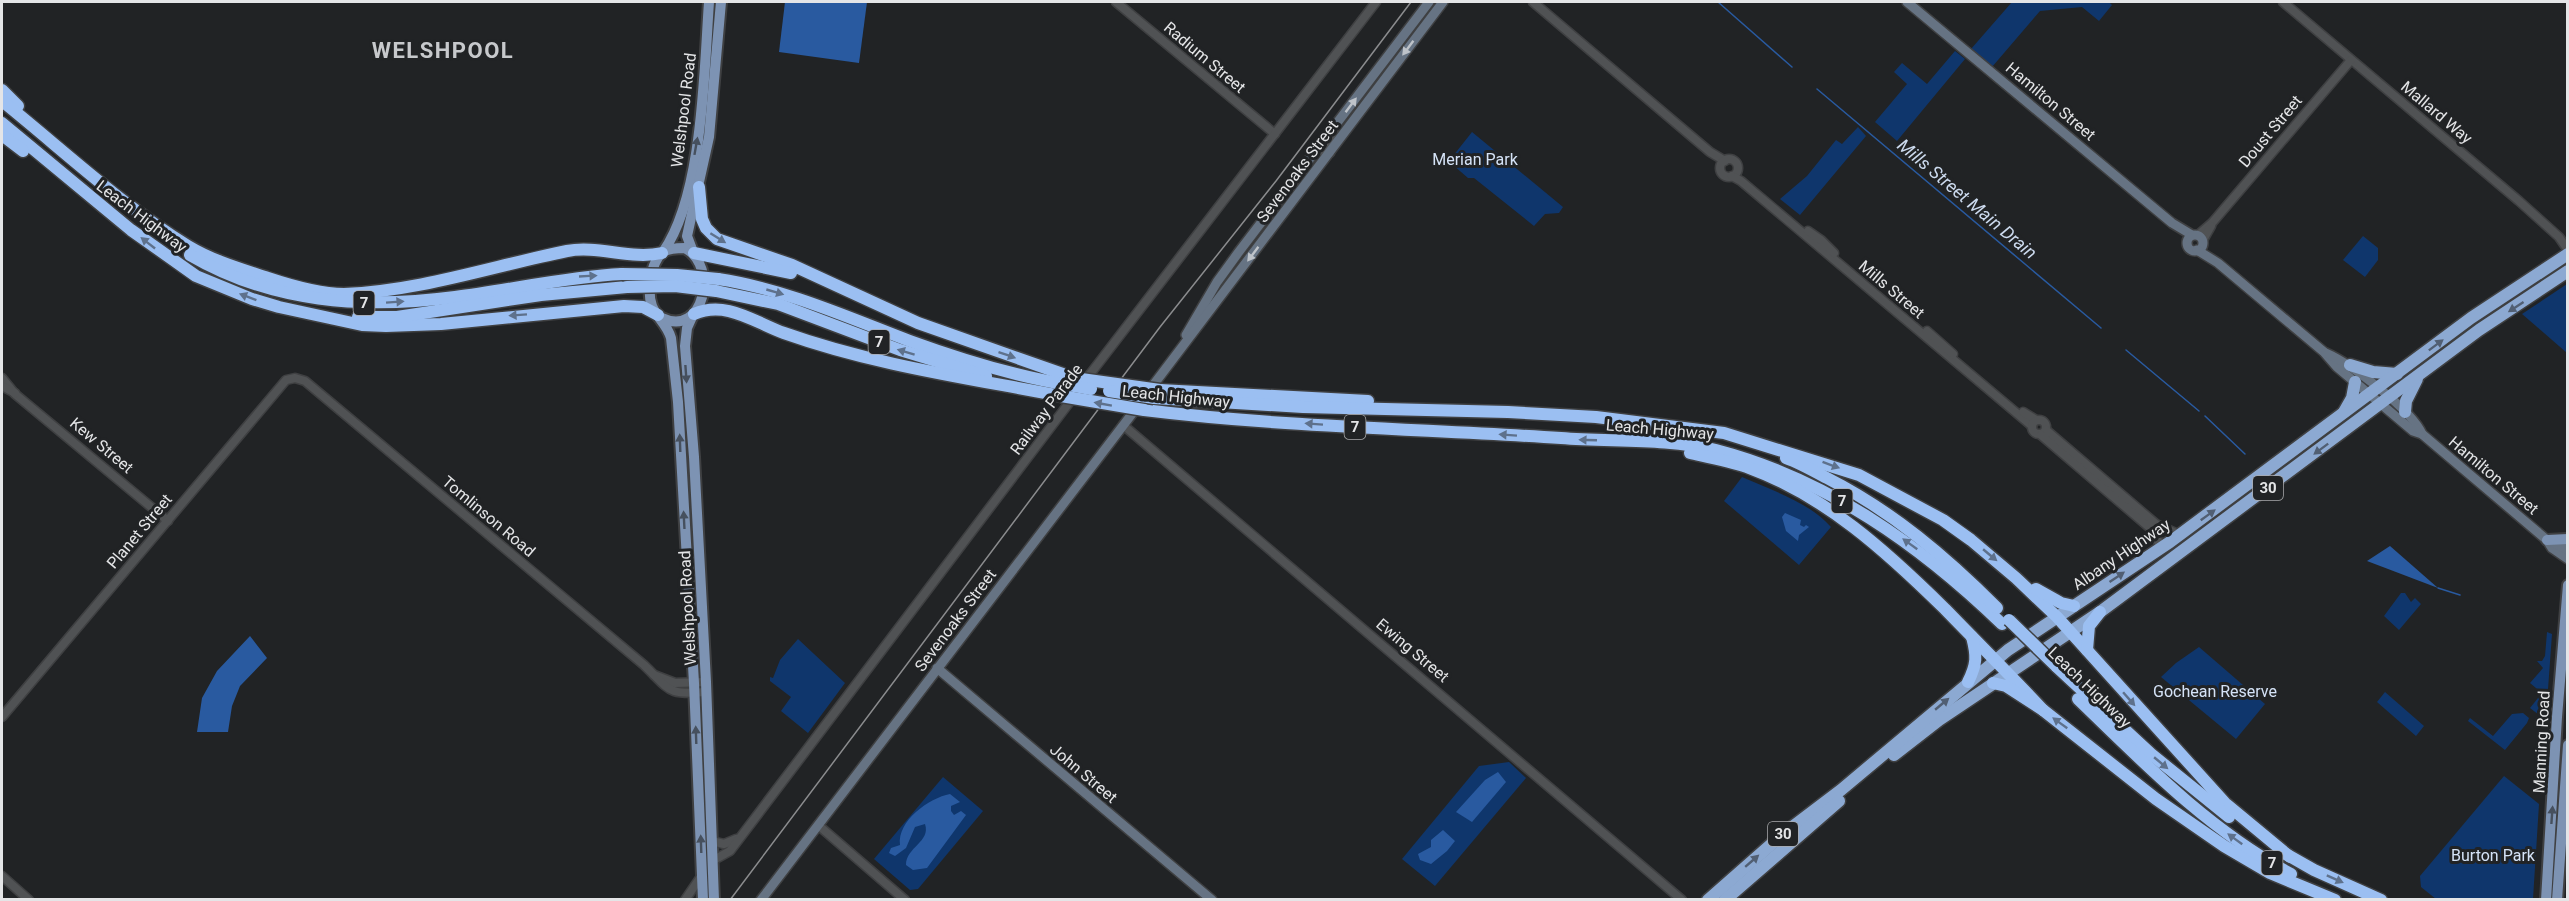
<svg xmlns="http://www.w3.org/2000/svg" width="2569" height="901" viewBox="0 0 2569 901" font-family="Roboto,sans-serif">
<rect width="100%" height="100%" fill="#212325"/>
<g fill="#0f366c">
<path d="M2012 2H2109L2112 5 2099 21 2082 7 2040 11 1992 67 1971 49Z"/>
<path d="M1955 51 1965 59 1897 141 1875 122 1907 84 1894 72 1902 63 1927 84Z"/>
<path d="M1858 127 1866 136 1800 215 1780 199 1807 176 1836 140 1842 144Z"/>
<path d="M1472 132 1563 207 1559 213 1545 214 1534 226 1474 178H1468L1453 165V156Z"/>
<path d="M2363 236 2378 248V260L2365 277 2343 260Z"/>
<path d="M2567 284V353L2522 314Z"/>
<path d="M1742 477C1773 491 1809 502 1831 527L1799 565 1724 501Z"/>
<path d="M2401 593H2405L2411 602 2415 598 2421 604 2399 630 2384 616Z"/>
<path d="M2547 632 2552 634 2546 717 2543 718 2530 708 2542 693 2530 683 2543 668 2537 661H2542L2545 656Z"/>
<path d="M798 639 845 683 808 733 781 711 791 697 770 681V677L773 678 780 660Z"/>
<path d="M2199 647 2265 704 2236 739 2161 677 2176 663Z"/>
<path d="M2385 692 2424 726 2416 736 2377 702Z"/>
<path d="M2523 713 2529 718 2527 723 2505 750 2468 721 2470 718 2493 736 2512 714Z"/>
<path d="M1509 762 1526 778 1435 886 1402 859 1479 766Z"/>
<path d="M2504 776 2539 804 2533 899H2436L2421 887 2420 876Z"/>
<path d="M943 777 983 811 918 889 910 890 874 859Z"/>
</g>
<g fill="#295aa0">
<path d="M785 2H867L859 63 779 52Z"/>
<path d="M1785 513 1801 520 1800 525 1804 527 1806 525 1809 527 1799 535 1798 541 1786 531 1782 517Z"/>
<path d="M2390 546 2438 588 2367 561Z"/>
<path d="M250 636 267 658 240 686 232 706 228 732H197L202 698 217 671Z"/>
<path d="M1498 772 1506 782 1472 822 1456 812 1485 780Z"/>
<path d="M950 794 960 802 951 806V811L954 815 961 811 966 815 927 868 913 870 906 865C906 847 931 842 925 824L915 827 906 848 895 856 889 853 891 848 900 845C897 821 929 798 950 794Z"/>
<path d="M1443 830 1455 841 1447 851 1431 864 1420 860 1418 854 1431 847V840Z"/>
</g>
<g fill="none" stroke-linecap="round" stroke-linejoin="round">
<g stroke="#295aa0" stroke-width="1.5">
<path d="M1718 2 1792 67"/>
<path d="M1817 89 2101 328"/>
<path d="M2126 350 2199 411"/>
<path d="M2205 416 2245 454"/>
<path d="M2438 588 2460 595"/>
</g>
<g stroke="#3f4042" stroke-width="11">
<g id="tertiary">
<path d="M1116 2 1275 134"/>
<path d="M1533 2 1710 152 1725 161"/>
<path d="M2283 2 2519 201 2559 237 2568 250"/>
<path d="M1316 152 1325 150 1330 153 1332 130"/>
<circle cx="1729" cy="168" r="9"/>
<path d="M1732 176 1741 181 2032 426"/>
<path d="M1808 231 1821 240 1834 253"/>
<path d="M2198 235 2212 223 2351 60"/>
<path d="M2203 240 2211 226"/>
<path d="M1927 331 1953 354"/>
<path d="M2 378 15 394 168 521"/>
<path d="M1084 382 1376 2"/>
<path d="M2 386 15 393"/>
<path d="M2023 412 2036 420"/>
<circle cx="2039" cy="427" r="7"/>
<path d="M1123 425 1682 900"/>
<path d="M2046 430 2156 524 2180 535"/>
<path d="M2041 435 2156 533 2160 549"/>
<path d="M654 675 675 683 706 682"/>
<path d="M2 717 286 380 295 378 305 381 644 665C671 691 667 695 706 692"/>
<path d="M818 825 905 900"/>
<path d="M712 841 724 844 736 839"/>
<path d="M712 861 730 851 1075 395"/>
<path d="M2 876 29 900"/>
<path d="M685 900 702 875"/>
</g>
</g>
<g stroke="#3f4042" stroke-width="12">
<g id="secondary">
<path d="M1907 2 2172 223 2192 235"/>
<circle cx="2195" cy="243" r="8"/>
<path d="M2197 250 2218 263 2324 352 2337 367 2413 431 2422 434 2547 540 2552 548 2568 559"/>
<path d="M1186 335 1217 282 1238 253 1429 2"/>
<path d="M2326 353C2351 364 2412 410 2422 434"/>
<path d="M1148 392 1443 2"/>
<path d="M2549 541 2568 550"/>
<path d="M937 668 1212 900"/>
<path d="M761 900 1138 406"/>
</g>
</g>
<g stroke="#3f4042" stroke-width="14">
<g id="primary">
<path d="M663 252C703 195 704 72 709 2"/>
<path d="M693 252 687 236 709 137 721 2"/>
<path d="M692 317 687 328 685 346 694 457 706 682 714 900"/>
<path d="M662 318C704 338 719 266 685 248 678 248 669 248 663 252 650 263 647 292 652 306 657 318 667 324 671 338L678 402 694 683 703 900"/>
<path d="M2547 540 2568 539"/>
<path d="M2546 900 2557 717 2568 585"/>
<path d="M2557 900 2568 745"/>
</g>
</g>
<g stroke="#3f4042" stroke-width="15">
<g id="trunk">
<path d="M2350 365 2373 372 2397 374"/>
<path d="M2344 412 2352 398 2355 382"/>
<path d="M2405 412 2406 401 2417 379"/>
<path d="M1894 755 1939 720 2100 612 2479 330 2568 271"/>
<path d="M1708 900 1783 834 1841 790 2008 650 2170 542 2471 318 2568 254"/>
<path d="M1725 900 1839 801"/>
</g>
</g>
<g stroke="#3f4042" stroke-width="15">
<g id="motorway">
<path d="M2 90 18 106"/>
<path d="M2 101C63 150 121 205 188 246 213 261 241 269 268 278 292 286 319 294 344 294 420 291 493 266 567 251 598 245 631 260 662 253"/>
<path d="M2 123 131 230 196 276 252 299 279 307 362 325 386 326 441 324 624 306 643 307 658 315"/>
<path d="M2 135 23 151"/>
<path d="M699 187 702 219 706 228 717 239 792 265 918 323 1074 378"/>
<path d="M694 253 791 273"/>
<path d="M190 255C272 303 363 309 455 297 511 290 565 277 622 274"/>
<path d="M718 279C785 289 847 317 910 341 962 360 1014 376 1069 385"/>
<path d="M716 291 778 304 900 350 986 376"/>
<path d="M694 314C726 300 754 322 784 333 874 365 968 378 1061 396"/>
<path d="M358 317H397L541 295 627 287"/>
<path d="M1160 390 1368 401"/>
<path d="M1154 398 1303 407 1508 412 1596 417 1724 433 1859 475 1943 520 1971 540 2016 578 2057 617 2225 803 2290 857"/>
<path d="M1144 410C1282 427 1422 429 1561 438 1611 442 1666 438 1716 450 1827 479 1920 545 2002 624"/>
<path d="M1690 453C1708 457 1729 461 1747 467 1826 496 1886 551 1945 609 1978 643 2011 676 2043 710"/>
<path d="M1786 458C1800 463 1814 471 1827 478 1892 511 1946 557 1997 608"/>
<path d="M2036 589 2061 603 2074 606"/>
<path d="M2087 650 2089 626 2100 612"/>
<path d="M2056 666 2151 754 2229 817"/>
<path d="M1968 682C1977 664 1977 656 1972 637"/>
<path d="M1993 683 2006 686 2043 710 2156 799 2224 846 2270 873 2335 900"/>
<path d="M2078 699C2144 763 2209 830 2291 874"/>
<path d="M2284 853 2314 870 2381 900"/>
</g>
</g>
<use href="#tertiary" stroke="#505254" stroke-width="8"/>
<use href="#secondary" stroke="#667383" stroke-width="9"/>
<use href="#primary" stroke="#7d93b3" stroke-width="10"/>
<use href="#trunk" stroke="#8ca9d2" stroke-width="12"/>
<use href="#motorway" stroke="#9bbff2" stroke-width="12"/>
<path stroke="#8b8c8e" stroke-width="1.5" d="M730 900 1160 327 1276 181 1411 2"/>
<g stroke="#3f4042" stroke-width="15" stroke-linecap="butt">
<g id="motorway-bridge">
<path d="M622 274 677 275 718 279"/>
<path d="M627 287 675 286 716 291"/>
<path d="M1074 378 1160 390"/>
<path d="M1069 385 1091 389"/>
<path d="M1109 391 1154 398"/>
<path d="M1061 396 1144 410"/>
<path d="M2009 620 2056 666"/>
</g>
</g>
<use href="#motorway-bridge" stroke="#9bbff2" stroke-width="12"/>
</g>
<defs><path id="oneway-solid" d="M-6-.8H1V-3.2L6.5 0L1 3.2V.8H-6Z" transform="scale(1.5)"/></defs>
<g fill="#bec3c9">
<use href="#oneway-solid" transform="translate(1408 48) rotate(127)"/>
<use href="#oneway-solid" transform="translate(1351 105) rotate(-53)"/>
<use href="#oneway-solid" transform="translate(1253 254) rotate(127)"/>
</g>
<g fill="#46505e">
<use href="#oneway-solid" transform="translate(696 146) rotate(-80)"/>
<use href="#oneway-solid" transform="translate(686 374) rotate(86)"/>
<use href="#oneway-solid" transform="translate(680 443) rotate(-92)"/>
<use href="#oneway-solid" transform="translate(684 520) rotate(-93)"/>
<use href="#oneway-solid" transform="translate(696 735) rotate(-92)"/>
<use href="#oneway-solid" transform="translate(2552 815) rotate(-86)"/>
<use href="#oneway-solid" transform="translate(701 844) rotate(-92)"/>
</g>
<g fill="#5e718c">
<use href="#oneway-solid" transform="translate(718 238) rotate(32)"/>
<use href="#oneway-solid" transform="translate(148 243) rotate(-142)"/>
<use href="#oneway-solid" transform="translate(588 276) rotate(-3)"/>
<use href="#oneway-solid" transform="translate(775 292) rotate(16)"/>
<use href="#oneway-solid" transform="translate(248 297) rotate(-159)"/>
<use href="#oneway-solid" transform="translate(395 302) rotate(-4)"/>
<use href="#oneway-solid" transform="translate(518 315) rotate(176)"/>
<use href="#oneway-solid" transform="translate(906 352) rotate(-163)"/>
<use href="#oneway-solid" transform="translate(1007 355) rotate(19)"/>
<use href="#oneway-solid" transform="translate(1103 404) rotate(-170)"/>
<use href="#oneway-solid" transform="translate(1314 424) rotate(-176)"/>
<use href="#oneway-solid" transform="translate(1508 435) rotate(-176)"/>
<use href="#oneway-solid" transform="translate(1588 440) rotate(-178)"/>
<use href="#oneway-solid" transform="translate(1831 465) rotate(20)"/>
<use href="#oneway-solid" transform="translate(1910 544) rotate(-144)"/>
<use href="#oneway-solid" transform="translate(1990 555) rotate(40)"/>
<use href="#oneway-solid" transform="translate(2129 699) rotate(49)"/>
<use href="#oneway-solid" transform="translate(2060 723) rotate(-144)"/>
<use href="#oneway-solid" transform="translate(2161 763) rotate(40)"/>
<use href="#oneway-solid" transform="translate(2235 839) rotate(-144)"/>
<use href="#oneway-solid" transform="translate(2335 879) rotate(24)"/>
</g>
<g fill="#515f73">
<use href="#oneway-solid" transform="translate(2516 307) rotate(147)"/>
<use href="#oneway-solid" transform="translate(2436 345) rotate(-37)"/>
<use href="#oneway-solid" transform="translate(2321 449) rotate(143)"/>
<use href="#oneway-solid" transform="translate(2208 515) rotate(-36)"/>
<use href="#oneway-solid" transform="translate(2117 577) rotate(-34)"/>
<use href="#oneway-solid" transform="translate(1942 704) rotate(-40)"/>
<use href="#oneway-solid" transform="translate(1752 861) rotate(-41)"/>
</g>
<g text-anchor="middle" stroke-width="6" stroke-linejoin="round" paint-order="stroke">
<g fill="#212325" stroke="#aaabad" stroke-width="1.5">
<rect x="353.5" y="291" width="21" height="24" rx="4.5"/>
<rect x="868.5" y="330" width="21" height="24" rx="4.5"/>
<rect x="1344.5" y="415" width="21" height="24" rx="4.5"/>
<rect x="2253" y="476" width="30" height="24" rx="4.5"/>
<rect x="1831.5" y="489" width="21" height="24" rx="4.5"/>
<rect x="1768" y="822" width="30" height="24" rx="4.5"/>
<rect x="2261.5" y="851" width="21" height="24" rx="4.5"/>
</g>
<g font-size="15" font-weight="bold" fill="#e4e5e7">
<text x="364" y="308">7</text>
<text x="879" y="347">7</text>
<text x="1355" y="432">7</text>
<text x="2268" y="493">30</text>
<text x="1842" y="506">7</text>
<text x="1783" y="839">30</text>
<text x="2272" y="868">7</text>
</g>
<g font-size="16" fill="#e4e5e7" stroke="#212325">
<text transform="translate(1205 57) rotate(40)" y="6">Radium Street</text>
<text transform="translate(2051 101) rotate(40)" y="6">Hamilton Street</text>
<text transform="translate(683 110) rotate(-83)" y="6">Welshpool Road</text>
<text transform="translate(2437 112) rotate(40)" y="6">Mallard Way</text>
<text transform="translate(2270 131) rotate(-50)" y="6">Doust Street</text>
<text transform="translate(1297 171) rotate(-53)" y="6">Sevenoaks Street</text>
<text transform="translate(142 216) rotate(37)" y="6">Leach Highway</text>
<text transform="translate(1892 289) rotate(40)" y="6">Mills Street</text>
<text transform="translate(1176 396) rotate(6)" y="6">Leach Highway</text>
<text transform="translate(1046 409) rotate(-53)" y="6">Railway Parade</text>
<text transform="translate(1660 429) rotate(5)" y="6">Leach Highway</text>
<text transform="translate(102 445) rotate(40)" y="6">Kew Street</text>
<text transform="translate(2494 475) rotate(40)" y="6">Hamilton Street</text>
<text transform="translate(489 516) rotate(40)" y="6">Tomlinson Road</text>
<text transform="translate(139 531) rotate(-50)" y="6">Planet Street</text>
<text transform="translate(2121 554) rotate(-34)" y="6">Albany Highway</text>
<text transform="translate(687 608) rotate(-93)" y="6">Welshpool Road</text>
<text transform="translate(955 620) rotate(-53)" y="6">Sevenoaks Street</text>
<text transform="translate(1413 650) rotate(40)" y="6">Ewing Street</text>
<text transform="translate(2090 687) rotate(44)" y="6">Leach Highway</text>
<text transform="translate(2541 742) rotate(-87)" y="6">Manning Road</text>
<text transform="translate(1084 773) rotate(40)" y="6">John Street</text>
</g>
<g font-size="16" fill="#d5e3f7" stroke="#212325">
<text x="1475" y="165">Merian Park</text>
<text x="2215" y="697">Gochean Reserve</text>
<text x="2493" y="861">Burton Park</text>
</g>
<g font-size="18" font-style="italic" fill="#ccdaee" stroke="#212325">
<text transform="translate(1967 199) rotate(40)" y="6">Mills Street Main Drain</text>
</g>
<g font-size="22" font-weight="bold" letter-spacing="1.5" fill="#c7c9cc" stroke="#212325">
<text x="443" y="58">WELSHPOOL</text>
</g>
</g>
<rect width="2569" height="901" fill="none" stroke="#e4e5e7" stroke-width="6"/>
</svg>
